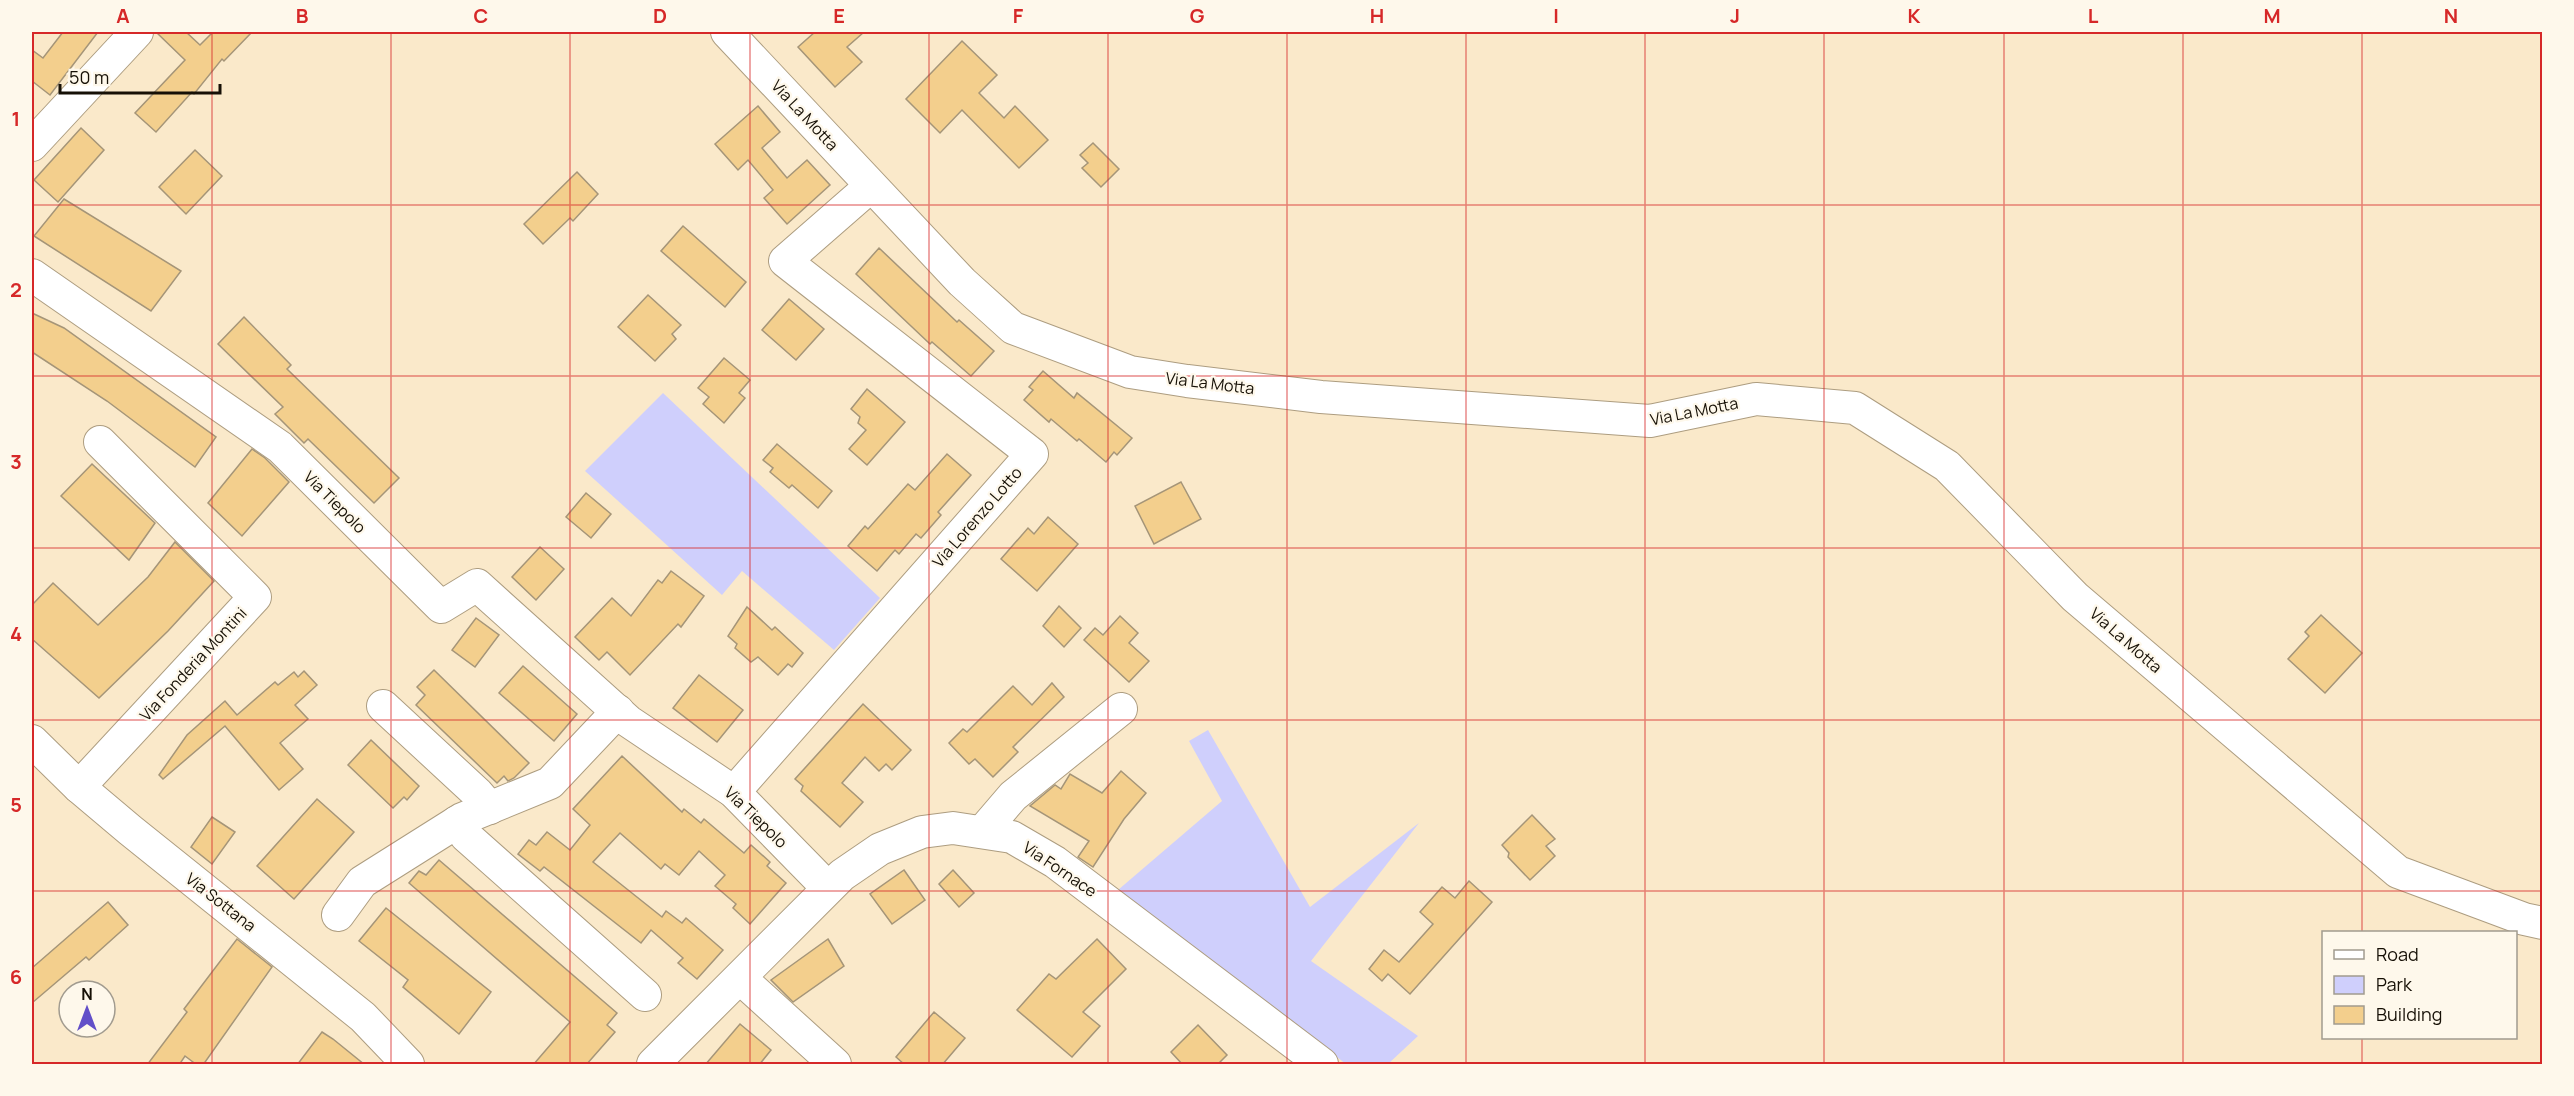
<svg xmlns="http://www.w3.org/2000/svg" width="2574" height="1096" viewBox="0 0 2574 1096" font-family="Manrope,sans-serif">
<rect width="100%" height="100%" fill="#fae9ca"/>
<g fill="#cfcffc">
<path d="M663 393 880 598 834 650 742 571 722 595 585 471Z"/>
<path d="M1208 730 1310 907 1419 823 1311 961 1418 1036 1388 1064H1346L1118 890 1222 801 1189 741Z"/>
</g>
<g fill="#f3cf8d" stroke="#a59578" stroke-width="1.5">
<path d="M63 32H98L50 95 32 81V50L43 58Z"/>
<path d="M156 32H186L200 45 213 32H252L224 61 222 59 194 94 192 92 156 132 135 113 185 60Z"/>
<path d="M815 32H864L847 47 862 62 835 87 798 47Z"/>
<path d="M962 41 997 75 979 93 1004 118 1015 106 1048 140 1019 168 962 110 940 133 906 99Z"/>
<path d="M758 106 780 132 762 148 787 178 807 160 830 185 787 224 764 198 773 190 748 160 738 170 715 144Z"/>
<path d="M81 128 104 150 58 202 34 180Z"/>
<path d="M1093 143 1119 169 1101 187 1082 168 1088 163 1080 155Z"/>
<path d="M195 150 222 176 186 214 159 187Z"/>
<path d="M577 172 598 194 573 221 570 218 543 244 524 224Z"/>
<path d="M64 199 181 271 151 311 34 236Z"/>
<path d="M683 226 746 282 725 307 661 251Z"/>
<path d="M879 248 957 322 959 320 994 351 971 376 932 342 930 344 856 274Z"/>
<path d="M648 295 681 325 672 334 676 339 655 361 618 327Z"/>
<path d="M789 299 824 329 796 360 762 330Z"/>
<path d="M32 313 64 328 216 437 195 467 107 401 32 352Z"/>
<path d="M244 317 291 365 287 369 399 478 374 503 308 439 304 443 275 414 283 407 218 344Z"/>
<path d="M724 358 750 380 739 393 745 398 724 423 703 404 709 397 698 388Z"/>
<path d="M1043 371 1074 398 1077 393 1132 438 1117 455 1114 452 1106 462 1079 439 1077 441 1051 419 1049 422 1024 400 1033 390 1029 387Z"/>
<path d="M867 389 905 422 867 465 849 449 866 430 858 423 860 417 851 409Z"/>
<path d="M777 444 832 491 818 508 792 485 789 488 770 472 773 468 763 460Z"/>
<path d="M252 449 265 458 289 482 242 536 208 503Z"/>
<path d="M947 454 971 475 938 512 941 515 921 538 916 534 899 554 895 550 877 571 848 546 865 526 868 529 908 484 915 490Z"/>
<path d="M92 464 155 523 129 560 61 496Z"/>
<path d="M1181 482 1201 519 1154 544 1135 506Z"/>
<path d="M586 493 611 514 591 538 566 517Z"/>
<path d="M1048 517 1078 544 1037 591 1001 559 1028 528 1034 534Z"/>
<path d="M175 542 214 581 168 631 99 698 32 639V605L53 583 98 625 148 577Z"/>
<path d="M540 547 564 569 536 600 512 577Z"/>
<path d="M671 571 704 596 681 627 678 624 630 675 607 652 599 660 575 637 612 598 631 616 658 580 662 583Z"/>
<path d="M1059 606 1081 628 1064 647 1043 626Z"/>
<path d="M747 607 772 630 775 627 803 653 792 667 788 664 778 675 758 657 751 662 735 648 737 644 728 636Z"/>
<path d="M2321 615 2362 653 2325 693 2288 659 2309 636 2305 632Z"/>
<path d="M1120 616 1138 633 1129 643 1149 661 1129 682 1084 640 1095 628 1103 635Z"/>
<path d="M476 618 499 635 475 667 452 650Z"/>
<path d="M523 666 577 714 554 741 499 693Z"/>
<path d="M434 670 529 763 514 778 508 781 504 776 497 783 416 705 425 695 417 687Z"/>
<path d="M304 671 317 685 295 705 308 719 280 743 303 769 279 790 225 726 163 779 159 775 187 735 225 701 237 715 275 682 278 685 294 672 298 677Z"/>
<path d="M699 675 743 710 717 742 673 708Z"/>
<path d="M1052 683 1064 697 1013 747 1018 752 993 777 975 759 969 764 949 743 963 729 967 732 1013 686 1032 705Z"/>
<path d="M863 704 911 750 892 770 886 764 879 771 865 757 842 783 863 802 840 827 801 791 803 786 795 779Z"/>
<path d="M371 740 419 786 407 800 404 797 393 808 348 765Z"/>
<path d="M622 756 682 812 684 809 701 823 704 819 744 853 751 845 770 862 767 866 786 883 750 924 733 908 736 904 715 886 725 875 699 851 679 875 665 864 661 869 620 833 593 862 662 917 666 911 682 923 686 918 723 950 697 979 678 963 683 958 651 930 641 943 544 867 540 871 518 854 529 840 536 845 547 832 570 850 590 825 573 809Z"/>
<path d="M1121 771 1146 793 1124 819 1093 867 1078 857 1089 841 1030 806 1055 785 1061 789 1070 774 1102 793Z"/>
<path d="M317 799 354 832 294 899 257 866Z"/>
<path d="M1532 815 1555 839 1546 846 1555 856 1530 880 1508 857 1509 853 1502 845Z"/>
<path d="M212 817 235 832 212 864 191 847Z"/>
<path d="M439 860 617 1013 607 1025 615 1032 586 1065H533L570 1022 409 883 419 871 426 875Z"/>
<path d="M904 870 925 900 892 924 870 894Z"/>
<path d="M953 870 974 893 959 907 939 884Z"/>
<path d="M1469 881 1492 902 1410 994 1388 974 1382 981 1369 969 1384 950 1399 962 1433 924 1420 912 1442 887 1455 898Z"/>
<path d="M108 902 128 925 89 960 86 957 32 1003V968Z"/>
<path d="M386 908 491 992 459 1034 403 987 408 980 359 941Z"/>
<path d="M237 939 272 967 203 1065H197L185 1056 179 1065H147L187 1012 184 1009Z"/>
<path d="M828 939 844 966 793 1002 771 980Z"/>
<path d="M1097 939 1126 969 1083 1012 1100 1026 1072 1057 1017 1010 1049 974 1056 979Z"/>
<path d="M934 1012 965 1038 942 1065H905L896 1057Z"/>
<path d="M740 1024 771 1050 759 1065H705Z"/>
<path d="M1198 1025 1227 1055 1217 1065H1183L1171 1052Z"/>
<path d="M322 1032 333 1039 365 1065H297Z"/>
</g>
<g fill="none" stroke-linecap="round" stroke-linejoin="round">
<g stroke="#ad9d80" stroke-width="34">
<g id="minor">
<path d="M727 32 962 282 1013 328 1130 372 1187 381 1321 397 1650 421 1756 399 1855 408 1947 466 2075 597 2398 872 2524 919 2542 923"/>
<path d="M32 145 137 32"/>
<path d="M32 275 280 447 441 607 477 585 628 721 734 792 828 888"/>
<path d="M383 706 477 793 490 808"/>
<path d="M32 741 79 787 130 830 363 1017 408 1064"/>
<path d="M79 787 255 597 100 442"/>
<path d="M734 792 1032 454 785 261 871 186"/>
<path d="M457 822 466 836 645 995"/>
<path d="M983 831 1013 796 1121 709"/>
<path d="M338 915 362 882 462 819 550 783 618 711"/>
<path d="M740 978 835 1064"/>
<path d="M653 1064 842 875 880 849 922 832 953 828 1012 837 1055 862 1322 1064"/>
</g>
</g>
<use href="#minor" stroke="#fff" stroke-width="32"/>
</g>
<path fill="none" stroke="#d62828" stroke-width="1.5" stroke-opacity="0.55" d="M212 32V1064M391 32V1064M570 32V1064M750 32V1064M929 32V1064M1108 32V1064M1287 32V1064M1466 32V1064M1645 32V1064M1824 32V1064M2004 32V1064M2183 32V1064M2362 32V932M32 205H2542M32 376H2542M32 548H2542M32 720H2542M32 891H2542M2362 1038V1064"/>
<g text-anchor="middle" stroke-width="4.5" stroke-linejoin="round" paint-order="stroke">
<g font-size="16" fill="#161006" stroke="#fef8eb">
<text transform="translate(805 115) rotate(47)" y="6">Via La Motta</text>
<text transform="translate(1210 383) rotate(7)" y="6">Via La Motta</text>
<text transform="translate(1694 411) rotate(-11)" y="6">Via La Motta</text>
<text transform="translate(335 502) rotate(45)" y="6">Via Tiepolo</text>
<text transform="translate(977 517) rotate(-49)" y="6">Via Lorenzo Lotto</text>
<text transform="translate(2126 640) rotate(41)" y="6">Via La Motta</text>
<text transform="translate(193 664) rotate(-47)" y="6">Via Fonderia Montini</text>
<text transform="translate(756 817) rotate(44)" y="6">Via Tiepolo</text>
<text transform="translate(1060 869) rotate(34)" y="6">Via Fornace</text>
<text transform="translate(221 902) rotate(38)" y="6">Via Sottana</text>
</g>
</g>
<rect width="2574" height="1096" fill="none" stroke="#fef8eb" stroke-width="66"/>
<rect x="2322" y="931" width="195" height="108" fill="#fef8eb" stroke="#a19b8f" stroke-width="1.5"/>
<rect x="2334" y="950" width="30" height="9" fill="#ffffff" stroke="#a19b8f" stroke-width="1.5"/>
<text x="2376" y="961" font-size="18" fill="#161006">Road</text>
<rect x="2334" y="976" width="30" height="18" fill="#cfcffc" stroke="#a19b8f" stroke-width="1.5"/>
<text x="2376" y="991" font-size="18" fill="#161006">Park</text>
<rect x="2334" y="1006" width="30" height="18" fill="#f3cf8d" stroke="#a19b8f" stroke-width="1.5"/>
<text x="2376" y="1021" font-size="18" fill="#161006">Building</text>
<g transform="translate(87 1009)"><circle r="28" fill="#fef8eb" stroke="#a19b8f" stroke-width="1.5"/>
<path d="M0-4.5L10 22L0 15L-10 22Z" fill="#624fc8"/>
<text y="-9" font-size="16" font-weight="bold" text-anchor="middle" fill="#161006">N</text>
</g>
<path d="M60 84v9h160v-9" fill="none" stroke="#161006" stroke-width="3"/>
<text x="69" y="84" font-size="18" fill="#161006" stroke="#fef8eb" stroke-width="4.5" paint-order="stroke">50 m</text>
<rect x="33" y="33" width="2508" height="1030" fill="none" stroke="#d62828" stroke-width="2"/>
<g font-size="20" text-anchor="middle" font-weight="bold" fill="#d62828">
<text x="123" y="23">A</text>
<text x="302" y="23">B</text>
<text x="481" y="23">C</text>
<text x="660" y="23">D</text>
<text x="839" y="23">E</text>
<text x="1018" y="23">F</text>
<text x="1197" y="23">G</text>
<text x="1377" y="23">H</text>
<text x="1556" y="23">I</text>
<text x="1735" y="23">J</text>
<text x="1914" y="23">K</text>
<text x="2093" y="23">L</text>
<text x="2272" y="23">M</text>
<text x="2451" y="23">N</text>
<text x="16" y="126">1</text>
<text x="16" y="297">2</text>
<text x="16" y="469">3</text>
<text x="16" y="641">4</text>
<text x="16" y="812">5</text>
<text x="16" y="984">6</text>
</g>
</svg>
